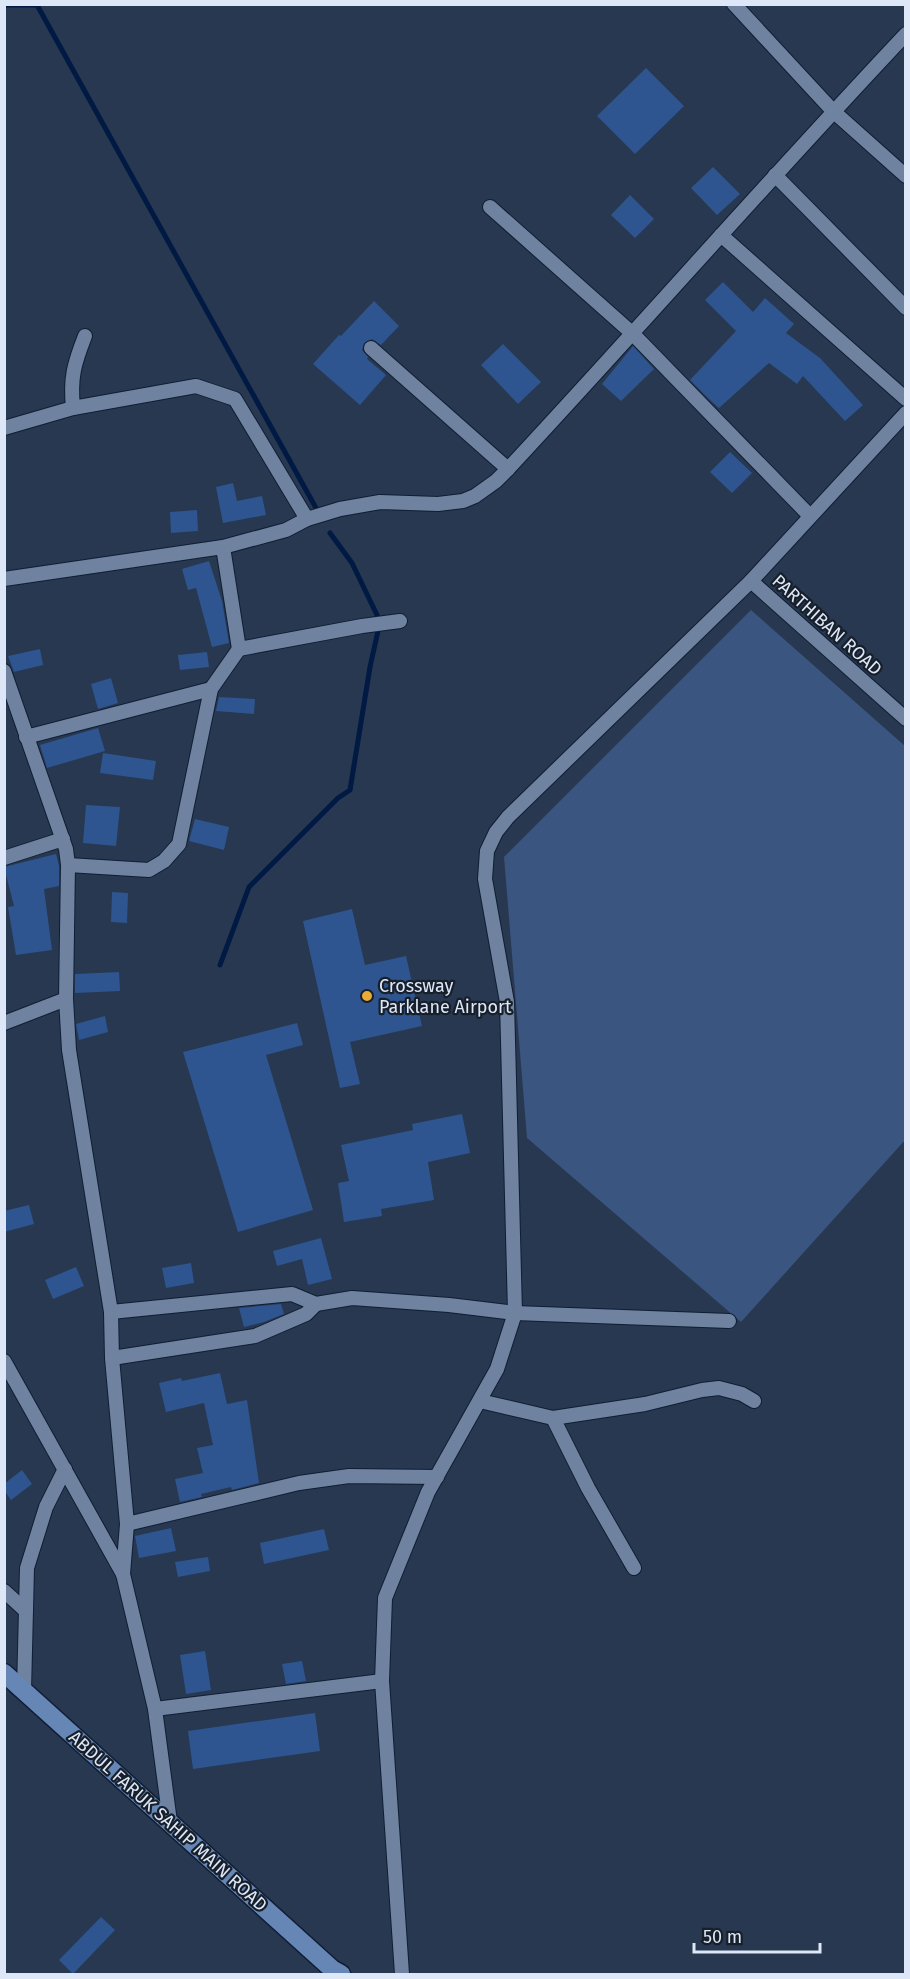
<svg xmlns="http://www.w3.org/2000/svg" width="910" height="1979" viewBox="0 0 910 1979" font-family="'Fira Sans',sans-serif">
<rect width="100%" height="100%" fill="#273850"/>
<path fill="#3a557f" d="M751 610 905 746 906 1139 741 1322 527 1138 504 857Z"/>
<g fill="none" stroke-linecap="round" stroke-linejoin="round">
<g stroke="#001a43" stroke-width="5">
<path d="M4 5H37L316 508"/>
<path d="M330 533 352 563 377 615"/>
<path d="M220 965 249 887 338 798 350 790 370 667 378 631"/>
</g>
</g>
<g fill="#2e558f">
<path d="M646 68 684 106 635 154 597 116Z"/>
<path d="M713 167 740 194 717 215 691 188Z"/>
<path d="M630 195 654 219 635 238 611 215Z"/>
<path d="M723 282 753 312 765 298 794 324 786 333 820 358 863 405 845 421 803 376 797 384 769 363 719 408 710 400 690 380 736 331 705 300Z"/>
<path d="M374 301 399 326 381 345 372 339 364 343 362 350 368 357 367 359 386 375 360 405 313 364 339 335 341 336Z"/>
<path d="M503 344 541 382 518 404 481 365Z"/>
<path d="M633 346 654 369 621 401 602 384Z"/>
<path d="M730 452 752 473 732 493 710 472Z"/>
<path d="M233 483 237 501 262 496 266 515 223 523 216 487Z"/>
<path d="M197 510 198 531 171 533 170 512Z"/>
<path d="M209 561 222 601 229 643 212 647 196 588 188 590 182 569Z"/>
<path d="M40 649 43 665 14 672 8 656Z"/>
<path d="M207 652 209 667 180 670 178 655Z"/>
<path d="M111 678 118 703 98 709 91 684Z"/>
<path d="M219 697 255 699 254 714 216 711Z"/>
<path d="M98 728 105 751 47 768 40 745Z"/>
<path d="M103 753 156 761 153 780 100 773Z"/>
<path d="M86 805 120 807 116 846 83 843Z"/>
<path d="M195 819 229 827 224 850 189 841Z"/>
<path d="M56 854 59 866V886L44 889 52 950 16 955 8 907 14 906 4 867Z"/>
<path d="M112 892 128 893 127 923 111 922Z"/>
<path d="M352 909 365 965 406 956 422 1026 350 1042 360 1084 340 1088 303 921Z"/>
<path d="M119 972 120 991 75 993V974Z"/>
<path d="M105 1016 108 1032 79 1040 76 1024Z"/>
<path d="M297 1023 303 1045 266 1055 313 1210 238 1232 183 1052Z"/>
<path d="M462 1114 470 1153 428 1162 434 1200 381 1209 382 1216 344 1222 338 1183 349 1181 341 1145 413 1130 412 1124Z"/>
<path d="M29 1205 34 1224 4 1232V1211Z"/>
<path d="M321 1238 332 1279 308 1285 302 1259 277 1266 273 1251Z"/>
<path d="M191 1263 194 1283 166 1288 162 1268Z"/>
<path d="M76 1267 84 1286 53 1299 45 1280Z"/>
<path d="M281 1304 284 1314 264 1322 244 1327 239 1308Z"/>
<path d="M220 1373 227 1404 247 1400 259 1483 232 1490 231 1487 201 1494 202 1497 180 1502 175 1479 203 1473 197 1448 213 1445 204 1403 166 1412 159 1383 181 1378 182 1381Z"/>
<path d="M22 1470 32 1484 11 1500 4 1490V1484Z"/>
<path d="M171 1528 176 1551 139 1558 135 1536Z"/>
<path d="M324 1529 329 1550 264 1564 260 1543Z"/>
<path d="M208 1557 210 1571 178 1577 175 1562Z"/>
<path d="M205 1651 211 1690 186 1694 180 1655Z"/>
<path d="M302 1661 306 1681 286 1684 282 1664Z"/>
<path d="M315 1713 320 1751 193 1769 188 1731Z"/>
<path d="M101 1917 115 1930 73 1974 59 1960Z"/>
</g>
<g fill="none" stroke-linecap="round" stroke-linejoin="round">
<g stroke="#0f1e35" stroke-width="16">
<g id="street">
<path d="M734 4 833 111 906 176"/>
<path d="M775 175 906 308"/>
<path d="M490 207 633 334 810 516"/>
<path d="M721 235 906 399"/>
<path d="M371 348 508 469"/>
<path d="M73 408C70 378 74 364 85 336"/>
<path d="M4 428 73 408 196 386 235 399 307 519"/>
<path d="M223 547 239 649"/>
<path d="M4 579 223 547 286 530 307 519 340 509 380 502 438 504 463 501 475 496 496 481 508 469C642 325 771 177 906 34"/>
<path d="M751 581 906 719"/>
<path d="M4 671 66 849 68 865 66 999 69 1050 111 1312 112 1358 127 1524 123 1574 155 1709 170 1822"/>
<path d="M26 737 211 689"/>
<path d="M4 858 63 839"/>
<path d="M68 865 149 870 164 861 179 844 211 689 239 649 362 626 400 621"/>
<path d="M4 1023 66 999"/>
<path d="M111 1312 292 1294 316 1304 352 1298 449 1305 515 1313 729 1321"/>
<path d="M112 1358 255 1336 306 1314 316 1304"/>
<path d="M4 1361 123 1574"/>
<path d="M480 1401 553 1418 645 1404 702 1390 719 1388 742 1394 754 1401"/>
<path d="M553 1418 588 1488 634 1568"/>
<path d="M127 1524 299 1483 349 1476 437 1477"/>
<path d="M4 1591 26 1611"/>
<path d="M24 1691 27 1568 46 1507 65 1469"/>
<path d="M155 1709 382 1681"/>
<path d="M402 1974 382 1681 385 1598 428 1492 497 1369 515 1313 507 1002 485 879 487 851 496 832 508 817 751 581 906 413"/>
</g>
</g>
<g stroke="#0f1e35" stroke-width="21">
<path id="secondary" d="M4 1673 332 1969 341 1974"/>
</g>
<use href="#street" stroke="#6f829f" stroke-width="14"/>
<use href="#secondary" stroke="#6686b6" stroke-width="18"/>
</g>
<circle fill="#e9ab38" stroke="#171f2a" stroke-width="2" cx="367" cy="996" r="6"/>
<g text-anchor="middle" stroke-width="4.5" stroke-linejoin="round" paint-order="stroke">
<g font-size="18" fill="#dde7f7" stroke="#171f2a">
<text transform="translate(827 625) rotate(42)" y="6">PARTHIBAN ROAD</text>
<text transform="translate(168 1821) rotate(42)" y="6">ABDUL FARUK SAHIP MAIN ROAD</text>
</g>
<g font-size="18" fill="#dde7f7" stroke="#171f2a" text-anchor="start">
<text x="379" y="992">Crossway<tspan x="379" dy="21">Parklane Airport</tspan></text>
</g>
</g>
<rect width="910" height="1979" fill="none" stroke="#dde7f7" stroke-width="12"/>
<path d="M694 1943v9h126v-9" fill="none" stroke="#dde7f7" stroke-width="3"/>
<text x="703" y="1943" font-size="18" fill="#dde7f7" stroke="#171f2a" stroke-width="4.5" paint-order="stroke">50 m</text>
</svg>
